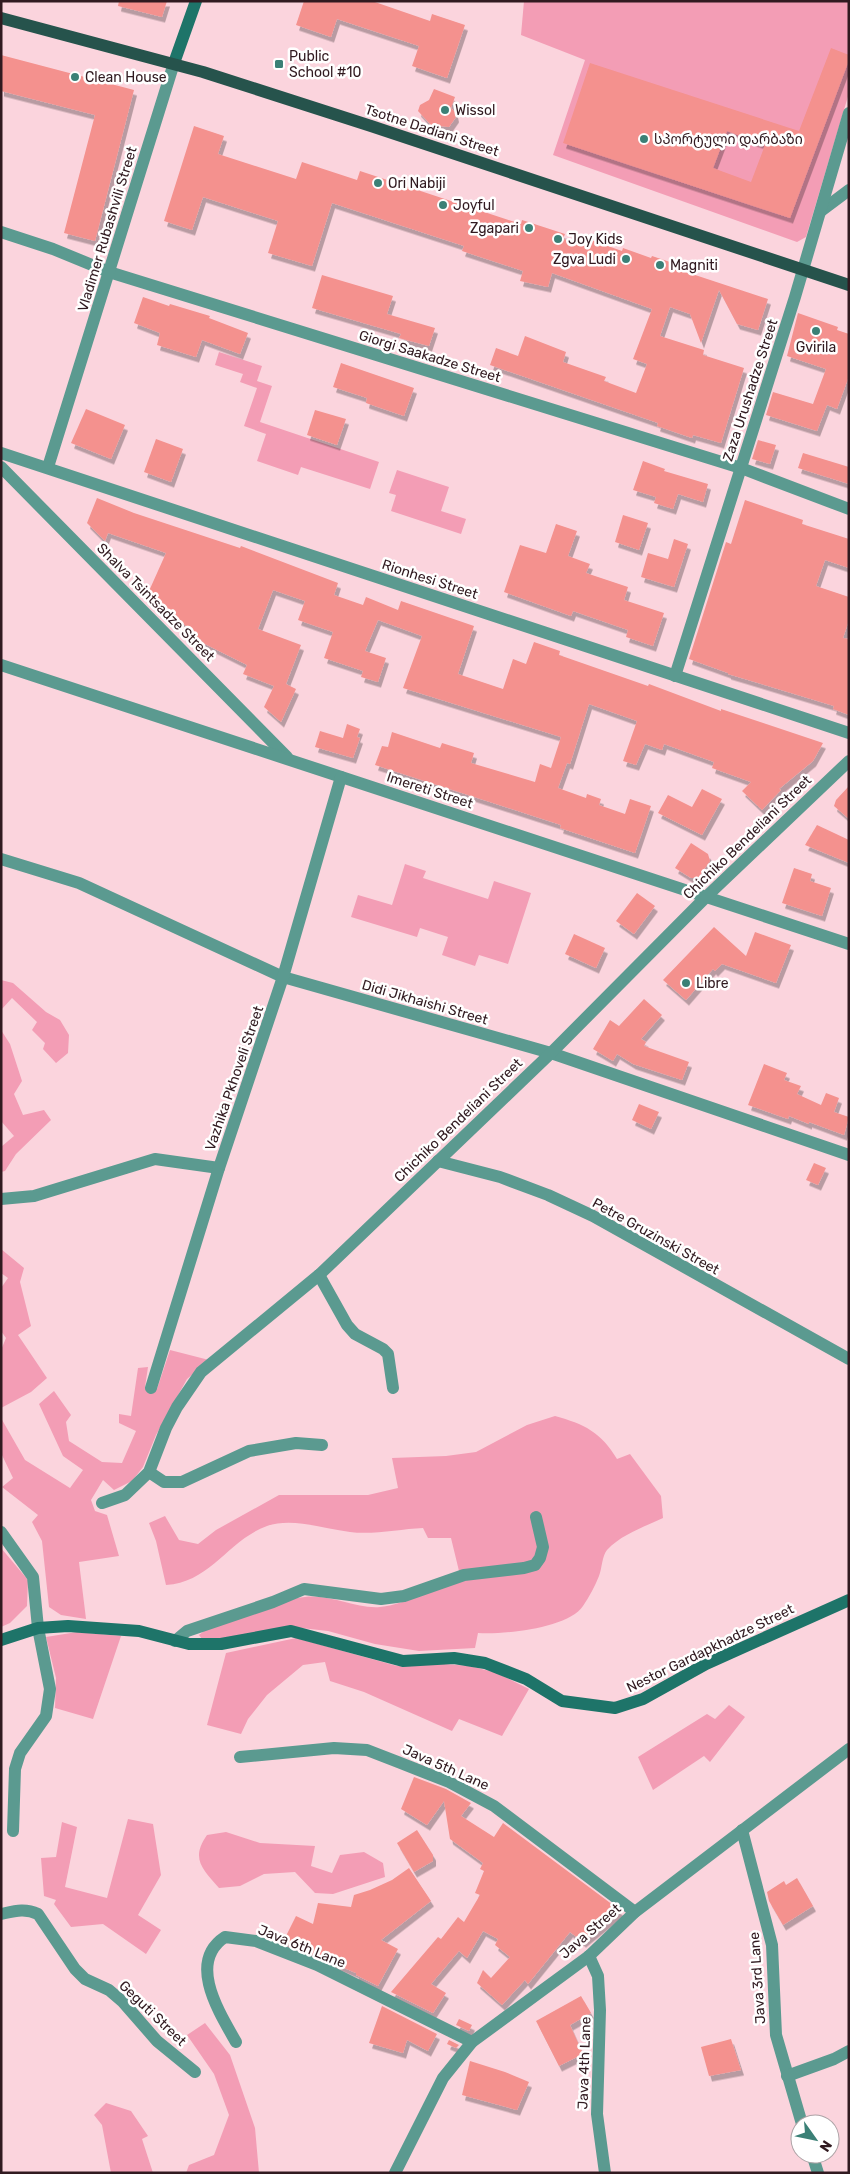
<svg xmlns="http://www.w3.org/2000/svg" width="850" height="2174" viewBox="0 0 850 2174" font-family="Rubik,'Noto Sans Georgian',sans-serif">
<defs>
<filter id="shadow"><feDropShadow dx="3" dy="5.5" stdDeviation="0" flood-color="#0004"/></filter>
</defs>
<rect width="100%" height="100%" fill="#fbd4dd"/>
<g fill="#f39db5">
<path d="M524 1H849V93L806 237 797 242 553 155 585 60 521 35Z"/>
<path d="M219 352 262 366 257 381 272 386 260 422 379 462 370 489 301 467 298 475 257 461 266 434 244 426 257 388 240 382 243 374 215 365Z"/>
<path d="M397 470 449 487 441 511 466 519 461 534 391 511 396 495 389 493Z"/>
<path d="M405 864 426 871 423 878 488 899 494 881 531 893 508 964 479 955 475 966 442 955 448 937 420 928 417 937 351 917 358 895 392 905Z"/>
<path d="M1 980 13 983 46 1012 60 1020 69 1035 68 1053 56 1063 43 1049 45 1043 32 1030 37 1022 12 998 1 1010Z"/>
<path d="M1 1030 10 1044 22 1081 14 1094 23 1115 44 1110 51 1120 16 1154 5 1171 1 1172V1147L14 1136 1 1121Z"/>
<path d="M1 1249 24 1268 20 1282 31 1326 18 1335 47 1378 31 1392 1 1408V1350L6 1338 1 1331V1288L8 1278 1 1273Z"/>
<path d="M170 1350 209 1360 187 1379 156 1435 143 1467 132 1481 114 1490 103 1480 91 1500 95 1511 107 1515 119 1556 79 1562 86 1619 61 1615 49 1607 42 1541 32 1522 38 1515 2 1487 13 1478 1 1453V1418L25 1460 70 1488 83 1470 63 1456 39 1404 54 1391 71 1415 66 1422 69 1441 102 1462 122 1463 136 1431 119 1423V1414L131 1416 138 1368 148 1367 145 1387 157 1389Z"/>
<path d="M555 1416C584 1424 601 1432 617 1459L630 1454 661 1496 663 1518C644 1527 622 1534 607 1550 602 1556 602 1568 599 1576 595 1586 589 1597 583 1606 569 1628 503 1635 478 1633L475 1648 419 1651 375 1644 328 1631 301 1628 210 1641 202 1639 199 1635 204 1631C234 1620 273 1600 305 1597 330 1594 356 1609 380 1607 410 1604 435 1586 459 1571L451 1538H428L423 1528C400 1529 373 1535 350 1532 324 1529 293 1517 267 1526 228 1540 211 1582 166 1585L156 1541 149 1523 165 1516 179 1540 198 1544 216 1530 279 1495H368L398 1488 392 1458 446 1456 476 1452 527 1425Z"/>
<path d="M1 1548 28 1580 27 1606 10 1623 1 1627Z"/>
<path d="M77 1632 121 1636 93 1719 55 1708 56 1678 46 1637Z"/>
<path d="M296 1638 397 1666 444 1664 470 1666 497 1673 529 1689 502 1736 459 1719 452 1731 364 1692 330 1681 325 1662 303 1665 267 1695 248 1719 241 1734 207 1725 226 1653Z"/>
<path d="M729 1705 745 1717 710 1762 704 1756 653 1790 638 1757 707 1714 715 1719Z"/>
<path d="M128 1819 153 1824 161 1875 138 1915 161 1930 146 1954 103 1924 71 1927 54 1904 56 1900 44 1896 41 1858 56 1857 62 1822 77 1827 65 1887 107 1898Z"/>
<path d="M226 1832 260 1843 315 1846 311 1866 332 1873 340 1855 364 1852 383 1863 385 1877 333 1894 315 1893 295 1872 264 1874 240 1886 219 1888C203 1869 190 1859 207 1835Z"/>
<path d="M205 2023 230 2055 255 2128 259 2173H186L189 2165 214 2155 229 2115 214 2074 187 2035Z"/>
<path d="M106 2103 131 2111 148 2136 142 2139 153 2173H111L102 2125 94 2115Z"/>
</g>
<g fill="#f4918e" fill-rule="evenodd" filter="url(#shadow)">
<path d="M119 1H167L162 17 118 6Z"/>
<path d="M304 1H372L430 21 432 14 465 25 447 78 412 66 419 46 337 19 331 37 296 25Z"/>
<path d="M831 48 849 55V60L790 218 563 143 590 63 799 131ZM727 131 765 145 751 182 713 168Z"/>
<path d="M1 55 134 90 95 241 64 233 95 115 1 91Z"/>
<path d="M434 89 455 97 451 108 455 112 456 117 449 127 431 125 418 111 420 105 429 100Z"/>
<path d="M194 126 224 136 218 154 296 179 302 162 357 180 360 171 521 224 522 220 565 234 563 239 589 247 591 240 622 251 623 248 651 258 652 256 685 267 683 271 768 299 758 330 737 324 719 290 701 343 690 314 670 307 660 336 704 350 703 355 744 368 721 443 693 435 692 438 657 426 658 423 490 365 496 348 518 356 525 336 566 352 563 362 606 377 604 381 636 393 647 364 633 359 652 309 552 273 548 287 520 281 523 271 462 251 464 246 332 203 312 266 268 253 278 221 203 197 192 230 164 221Z"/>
<path d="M322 275 393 296 387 314 435 328 429 346 399 338 401 334 312 308Z"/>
<path d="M143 297 169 306 170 304 210 316 209 318 248 333 240 354 202 340 196 357 157 345 160 333 134 323Z"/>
<path d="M798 313 838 327 837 330 849 334V376L837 409 827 405 817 431 766 415 773 392 813 404 826 369 787 356Z"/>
<path d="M341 363 414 388 404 416 366 403 367 398 333 387Z"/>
<path d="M86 409 125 425 111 459 71 443Z"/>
<path d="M315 410 346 419 337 445 307 435Z"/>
<path d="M156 439 183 449 171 482 144 472Z"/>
<path d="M758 440 776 445 770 464 752 459Z"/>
<path d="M803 453 849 467V484L798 468Z"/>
<path d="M643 461 665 469 664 471 708 484 703 502 678 494 673 509 654 503 656 497 633 490Z"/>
<path d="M97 498 134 513 240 548 241 546 338 583 334 595 363 605 366 597 398 610 401 601 474 626 458 674 503 689 513 659 526 664 534 642 560 651 559 655 648 686 649 684 721 711V709L823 743 813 761 779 789 781 790 762 810 742 791 751 782 712 768 714 762 664 744 662 750 645 744 636 765 623 761 637 721 589 704 570 764 567 763 558 788 586 798 587 794 601 799 599 805 625 814 630 799 651 806 635 853 560 828 561 825 375 765 382 746 388 747 392 732 440 748 442 743 474 753 471 763 535 782 540 764 551 768 561 737 403 688 422 636 378 620 365 651 386 658 378 682 361 677 363 671 324 658 333 632 298 620 305 601 273 590 258 629 301 645 286 684 296 689 281 722 264 707 274 686 243 674 247 665 205 644 149 591 166 553 108 533 105 541 87 523Z"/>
<path d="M745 500 803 520 802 524 849 539V568L825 560 816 586 849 597V620L843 638 849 639V715L833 709 834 706 728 674V673L689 659 726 542 731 544Z"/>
<path d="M623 515 648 523 639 550 615 542Z"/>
<path d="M556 524 577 531 568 556 590 564 586 573 628 587 624 600 664 613 653 646 626 637 628 630 573 611 571 616 504 592 520 545 546 553Z"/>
<path d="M674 539 688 544 674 587 641 577 648 553 668 559Z"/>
<path d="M347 724 360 729 357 737 360 738 353 758 315 747 320 731 343 738Z"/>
<path d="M849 786V819L834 806 836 800Z"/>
<path d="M702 789 722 799 702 835 658 813 668 795 692 807Z"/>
<path d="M817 825 849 840V863L805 845Z"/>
<path d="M691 843 708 854 710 861 698 878H691L675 868Z"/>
<path d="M794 868 812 874 810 881 831 888 822 916 782 903Z"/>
<path d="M637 893 655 906 634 934 616 921Z"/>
<path d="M714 927 746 956 755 932 791 945 776 983 722 964 715 971 713 969 686 1000 663 980Z"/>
<path d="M574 934 605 948 596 968 565 954Z"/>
<path d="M644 999 662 1015 641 1039 646 1042 644 1046 689 1062 682 1080 633 1064 617 1054 613 1061 593 1049 610 1020 619 1026Z"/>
<path d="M764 1064 787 1073 784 1080 801 1086 797 1094 821 1105 826 1093 839 1098 834 1112 849 1117 844 1135 809 1122V1124L789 1116 788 1119 748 1105Z"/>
<path d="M639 1104 659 1112 651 1129 632 1120Z"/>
<path d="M814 1163 826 1168 818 1185 806 1180Z"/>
<path d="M414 1777 446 1789 471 1803 461 1816 494 1837 503 1823 621 1911 583 1942 570 1932 528 1984 525 1980 502 2005 477 1983 483 1970 491 1978 510 1957 495 1945 498 1939 483 1931 467 1958 459 1951 431 1984 446 1993 433 2013 391 1992 438 1937 441 1939 458 1917 464 1922 480 1895 475 1893 484 1871 480 1869 483 1863 450 1839 444 1801 427 1825 401 1809Z"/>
<path d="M417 1830 433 1855V1861L414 1872 397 1843Z"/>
<path d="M409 1868 431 1901 381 1940 398 1949 378 1986 356 1975V1973L283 1942 296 1916 313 1924 318 1903 351 1907 354 1895 370 1890 392 1880Z"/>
<path d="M797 1878 813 1906 783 1925 769 1901 767 1892 784 1881 786 1885Z"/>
<path d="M581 1996 591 2013 570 2025 583 2054 559 2066 536 2021Z"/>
<path d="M382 2006 437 2034 428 2051 407 2040 403 2053 369 2043Z"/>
<path d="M459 2019 472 2025 469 2031 456 2025Z"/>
<path d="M731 2039 741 2070 709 2076 701 2047Z"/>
<path d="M449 2040 459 2045 456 2048 447 2044Z"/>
<path d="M470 2061 505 2072 529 2082 517 2110 462 2095Z"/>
</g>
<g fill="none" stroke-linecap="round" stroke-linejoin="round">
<g stroke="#5b9a90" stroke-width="12">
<path d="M821 211 849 190"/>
<path d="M1 232 53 249 109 272 741 468 849 509"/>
<path d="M1 453 849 733"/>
<path d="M1 467 287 757"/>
<path d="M48 467 174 63"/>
<path d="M1 665 849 944"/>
<path d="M675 676 795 297 849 113"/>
<path d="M1 859 79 883 283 977 551 1053 849 1155"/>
<path d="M438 1161 500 1177 548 1195 593 1216 849 1359"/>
<path d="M1 1199 34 1196 155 1159 219 1168"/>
<path d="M319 1275 347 1325 355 1334 383 1349 388 1354 393 1388"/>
<path d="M151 1388 219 1168 283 977 341 777"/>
<path d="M149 1472 164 1482H182L249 1451 296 1443 322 1445"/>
<path d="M102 1503 125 1495 149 1472 166 1428 177 1407 201 1372 319 1275 551 1053 707 896 849 761"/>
<path d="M1 1532 33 1577 38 1628 50 1689 46 1716 20 1753 15 1769 13 1831"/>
<path d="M175 1641 187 1631 273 1602 304 1589 381 1599 404 1596 464 1575 524 1568 535 1565 540 1558 543 1547 536 1517"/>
<path d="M240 1757 334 1748 367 1750 398 1762 449 1782 494 1806 635 1912"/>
<path d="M742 1830 772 1945 776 2035 802 2124"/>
<path d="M1 1914C15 1911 25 1908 38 1914L75 1969 85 1979 109 1990 123 2002 157 2041 195 2072"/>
<path d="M589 1956 598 1976 600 2010 597 2114 605 2173"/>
<path d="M236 2042C219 2012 187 1962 225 1937L256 1941 317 1965 472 2042"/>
<path d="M787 2076 834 2059 849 2051"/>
<path d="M812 2154 818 2173"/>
<path d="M395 2173 443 2078 472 2042 589 1956 635 1912 849 1749"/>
</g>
<g stroke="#1e7469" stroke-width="12">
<path d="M174 63 196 1"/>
<path d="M1 1640 38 1628 68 1626 139 1631 189 1644H221L291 1631 403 1661 454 1658 485 1663 526 1679 562 1701 615 1708 643 1699 706 1664 849 1600"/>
</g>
<path stroke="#26534c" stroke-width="12" d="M1 18 203 72 371 126 849 285"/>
</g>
<g fill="#3b8076" stroke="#fff" stroke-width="2">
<rect x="274" y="59" width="10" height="10" rx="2.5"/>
<circle cx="75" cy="77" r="5"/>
<circle cx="445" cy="110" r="5"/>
<circle cx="644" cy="139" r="5"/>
<circle cx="378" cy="183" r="5"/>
<circle cx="443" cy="205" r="5"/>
<circle cx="529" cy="228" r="5"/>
<circle cx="558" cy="239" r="5"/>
<circle cx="626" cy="259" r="5"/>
<circle cx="660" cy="265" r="5"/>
<circle cx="816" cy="331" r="5"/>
<circle cx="686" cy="983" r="5"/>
</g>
<g text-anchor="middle" stroke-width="5" stroke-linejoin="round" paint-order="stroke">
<g font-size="14" fill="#311a20" stroke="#fff" text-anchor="start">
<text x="289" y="61">Public<tspan x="289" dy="16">School #10</tspan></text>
<text x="85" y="82">Clean House</text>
<text x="455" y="115">Wissol</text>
<text x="654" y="144">სპორტული დარბაზი</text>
<text x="388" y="188">Ori Nabiji</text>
<text x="453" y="210">Joyful</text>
<text x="519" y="233" text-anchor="end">Zgapari</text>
<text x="568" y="244">Joy Kids</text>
<text x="616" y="264" text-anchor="end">Zgva Ludi</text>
<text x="670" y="270">Magniti</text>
<text x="816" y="352" text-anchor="middle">Gvirila</text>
<text x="696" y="988">Libre</text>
</g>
<g font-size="14" fill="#311a20" stroke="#fff">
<text transform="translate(432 130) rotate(18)" y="5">Tsotne Dadiani Street</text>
<text transform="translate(107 229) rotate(-73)" y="5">Vladimer Rubashvili Street</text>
<text transform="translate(430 356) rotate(17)" y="5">Giorgi Saakadze Street</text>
<text transform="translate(750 390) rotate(-72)" y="5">Zaza Urushadze Street</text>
<text transform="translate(430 579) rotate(18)" y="5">Rionhesi Street</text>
<text transform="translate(156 602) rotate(45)" y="5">Shalva Tsintsadze Street</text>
<text transform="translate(430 790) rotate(18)" y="5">Imereti Street</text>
<text transform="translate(747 837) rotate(-44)" y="5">Chichiko Bendeliani Street</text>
<text transform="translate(425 1002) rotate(16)" y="5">Didi Jikhaishi Street</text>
<text transform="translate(234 1078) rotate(-71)" y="5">Vazhika Pkhoveli Street</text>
<text transform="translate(458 1120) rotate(-44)" y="5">Chichiko Bendeliani Street</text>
<text transform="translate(656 1236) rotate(29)" y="5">Petre Gruzinski Street</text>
<text transform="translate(710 1648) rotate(-26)" y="5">Nestor Gardapkhadze Street</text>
<text transform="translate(446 1767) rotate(24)" y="5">Java 5th Lane</text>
<text transform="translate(590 1931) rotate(-41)" y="5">Java Street</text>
<text transform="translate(302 1946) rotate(22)" y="5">Java 6th Lane</text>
<text transform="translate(757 1978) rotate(-94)" y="5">Java 3rd Lane</text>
<text transform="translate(153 2013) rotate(44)" y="5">Geguti Street</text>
<text transform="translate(584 2063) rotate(-88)" y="5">Java 4th Lane</text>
</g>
</g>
<rect width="850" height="2174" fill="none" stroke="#311a20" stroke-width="5"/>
<g transform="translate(815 2139) rotate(123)"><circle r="24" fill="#ffffff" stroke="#ada3a6"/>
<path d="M0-4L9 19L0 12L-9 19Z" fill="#3b8076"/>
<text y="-8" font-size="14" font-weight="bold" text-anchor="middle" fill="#311a20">N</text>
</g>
</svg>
